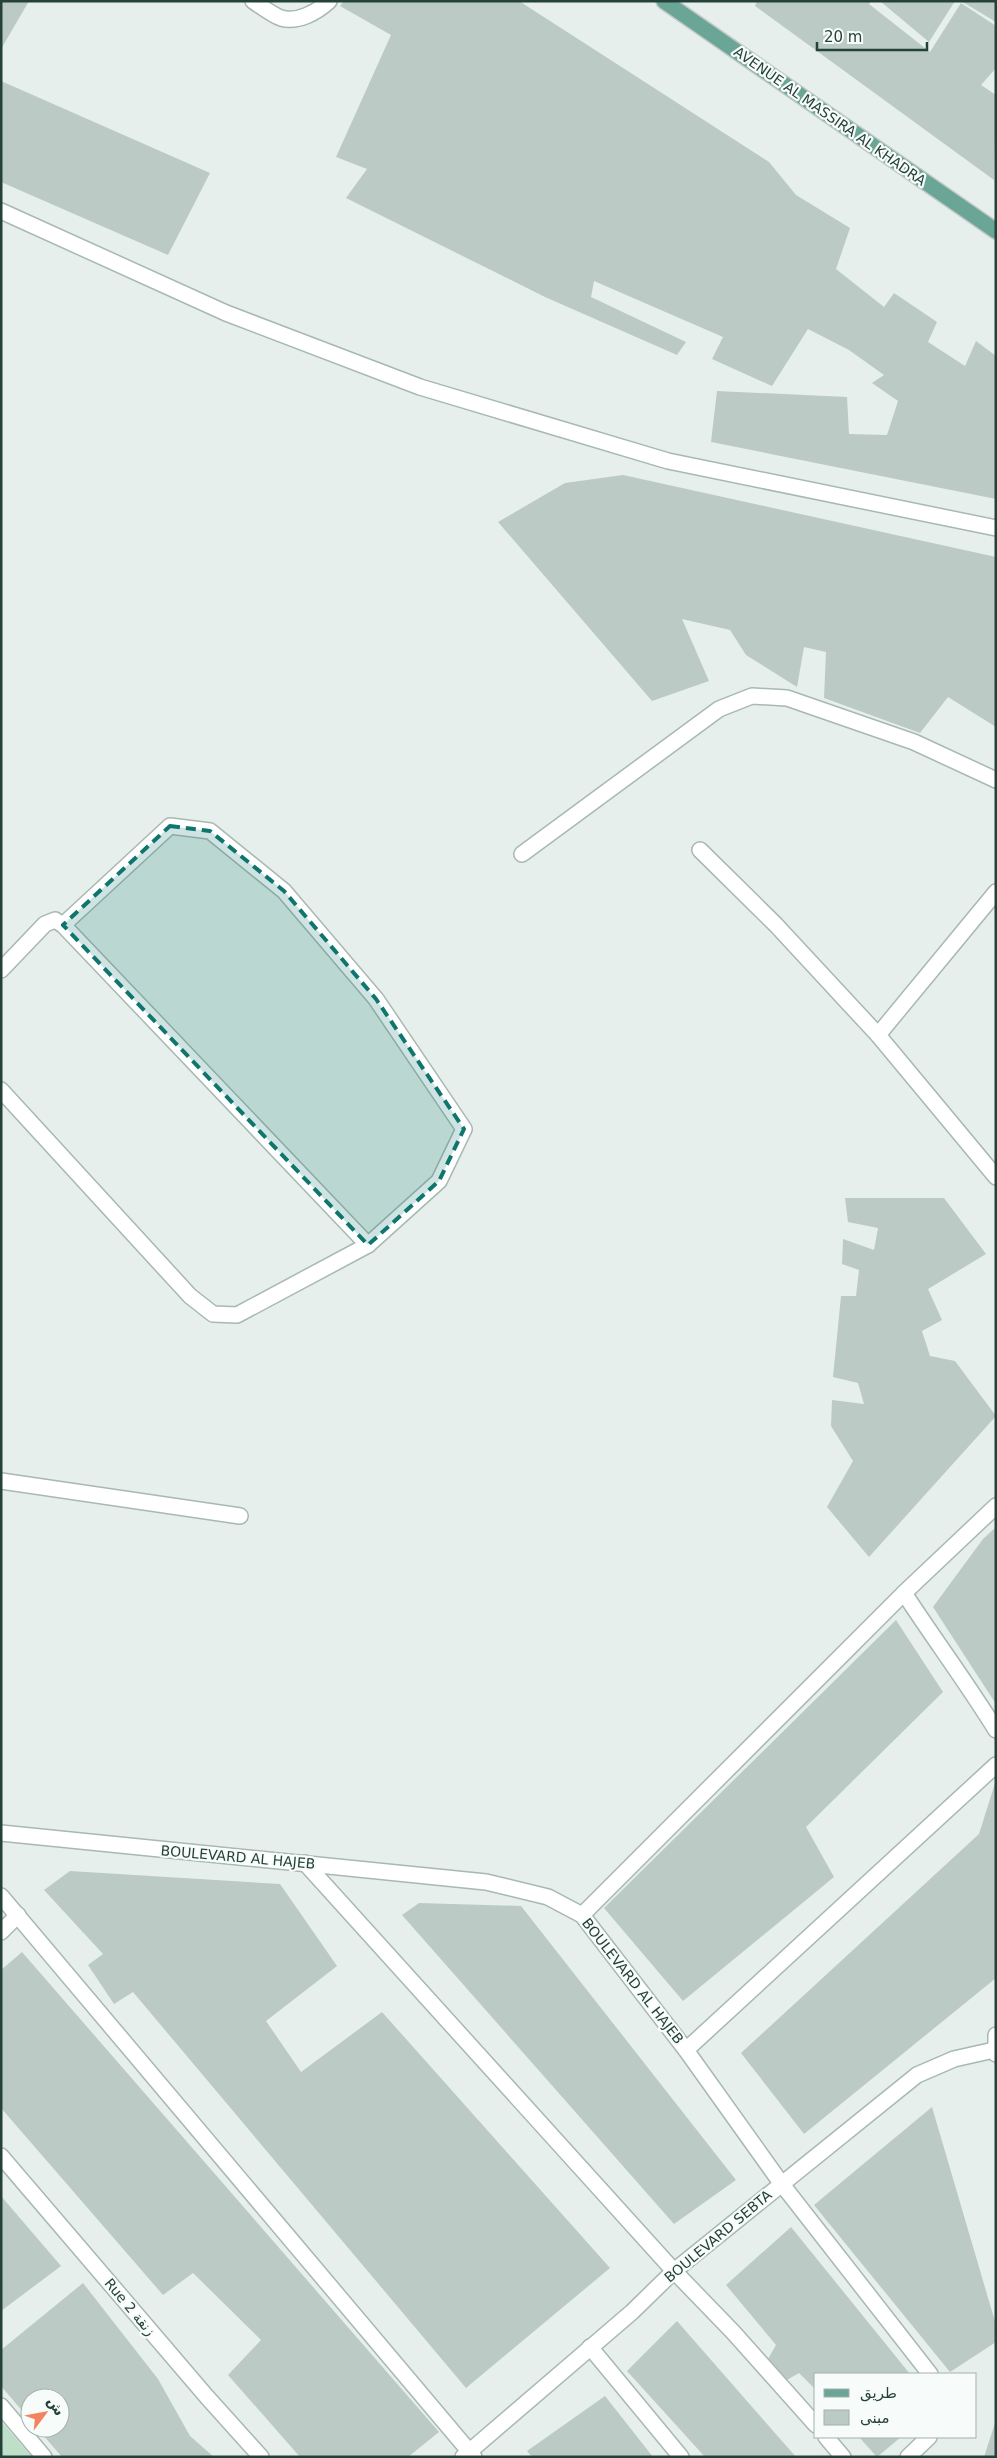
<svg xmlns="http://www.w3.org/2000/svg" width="997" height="2458" viewBox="0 0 997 2458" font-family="'DejaVu Sans','Noto Naskh Arabic',sans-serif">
<rect width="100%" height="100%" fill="#e6efeb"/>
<path fill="#bfe0c8" d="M1 2421 32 2457H1Z"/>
<g fill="#bbcac4">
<path d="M1 1H29L1 49Z"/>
<path d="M344 1H519L769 162 796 195 850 228 836 269 884 307 894 293 937 322 928 342 965 366 976 341 996 356V499L711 442 717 391 847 397 849 434 887 435 898 401 872 383 884 375 849 350 808 329 772 386 712 359 723 337 594 281 591 297 686 342 677 355 545 297 346 198 367 169 336 157 391 35 340 6Z"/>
<path d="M757 1H871L869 4 930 52 961 3 996 26V68L981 85 996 95 994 180 755 6Z"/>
<path d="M880 1H955L929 42Z"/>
<path d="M961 1H996V22Z"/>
<path d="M1 81 210 173 168 255 1 182Z"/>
<path d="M623 475 996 557V727L948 697 920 733 824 698 826 652 804 647 797 687 746 655 730 630 682 619 709 681 652 701 498 522 565 483Z"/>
<path d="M845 1198H944L986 1254 928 1289 942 1320 922 1331 930 1356 955 1361 996 1416 869 1557 827 1507 853 1461 831 1426 832 1400 864 1404 858 1383 833 1377 841 1296H856L859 1270 842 1264 843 1239 874 1250 878 1228 848 1222Z"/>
<path d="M996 1527V1704L933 1607 983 1539Z"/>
<path d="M896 1620 943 1692 806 1827 834 1877 683 2001 604 1908Z"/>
<path d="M996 1780V1978L804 2134 741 2053 979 1834Z"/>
<path d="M70 1871 280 1884 337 1966 266 2021 301 2072 382 2012 610 2268 466 2388 133 1992 114 2004 88 1965 103 1954 44 1890Z"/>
<path d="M419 1903 521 1906 736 2180 674 2224 402 1915Z"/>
<path d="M22 1952 439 2432 408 2457H300L228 2375 261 2340 193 2273 163 2295 1 2108V1970Z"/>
<path d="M932 2107 996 2325V2342L950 2372 814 2205Z"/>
<path d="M1 2196 61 2266 1 2311Z"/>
<path d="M791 2227 910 2374H816V2390L799 2373 787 2380 768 2359 776 2345 726 2285Z"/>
<path d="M83 2283 158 2379 190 2436 214 2457H62L37 2428H60V2398H30V2420L1 2386V2350Z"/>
<path d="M677 2321 796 2457H705L627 2371Z"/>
<path d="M605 2396 653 2457H532L527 2451Z"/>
<path d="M995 2423 996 2457H984Z"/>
<path d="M859 2437H901L877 2457Z"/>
</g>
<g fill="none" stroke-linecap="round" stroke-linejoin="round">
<g stroke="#a8b8b2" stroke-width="18">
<g id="minor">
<path d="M253 1C261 6 272 15 281 18 298 23 317 12 329 1"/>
<path d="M1 211 226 313 420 387 668 461 996 528"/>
<path d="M700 850 776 925 878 1035 996 1177"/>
<path d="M522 854 719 709 752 696 787 698 914 742 996 780"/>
<path d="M1 970 45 924 55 920 63 925 368 1245"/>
<path d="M878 1035 996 892"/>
<path d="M1 1090 190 1296 213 1314 237 1315 368 1245 439 1181 464 1129 376 999 284 891 210 831 170 826 63 925"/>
<path d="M1 1481 240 1516"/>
<path d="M904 1593C934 1639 967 1683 996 1730"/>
<path d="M1 1833 486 1882 548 1897 582 1915 686 2050 781 2183 930 2374"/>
<path d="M305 1863 674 2271 733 2332 816 2425"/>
<path d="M1 1896 474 2457"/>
<path d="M582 1915 904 1593 996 1506"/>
<path d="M1 1932 18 1915"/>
<path d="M686 2050 996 1765"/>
<path d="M1 2156 207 2397 261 2457"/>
<path d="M590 2347 681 2457"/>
<path d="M1 2406 44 2457"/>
<path d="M826 2437 843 2457"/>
<path d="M463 2457 632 2312 674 2271 917 2075 954 2059 994 2050"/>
<path d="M908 2457 929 2437"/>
</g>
</g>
<g stroke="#a8b8b2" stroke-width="18">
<path id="tertiary" d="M996 2035V2054"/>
</g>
<g stroke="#c2cac8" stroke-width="18">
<path id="primary" d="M664 1 996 231"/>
</g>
<use href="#minor" stroke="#fff" stroke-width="15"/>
<use href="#tertiary" stroke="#fff" stroke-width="15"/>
<use href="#primary" stroke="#6aa596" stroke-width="15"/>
</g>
<path fill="#0f766e" fill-opacity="0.2" stroke="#0f766e" stroke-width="4" stroke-dasharray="10 6" stroke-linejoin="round" d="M170 826 210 831 284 891 376 999 464 1129 439 1181 368 1245 63 925Z"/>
<g text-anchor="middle" stroke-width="4.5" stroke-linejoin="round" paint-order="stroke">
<g font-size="14" fill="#24423a" stroke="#f7fbf9">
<text transform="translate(830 116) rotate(35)" y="5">AVENUE AL MASSIRA AL KHADRA</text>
<text transform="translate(238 1857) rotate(5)" y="5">BOULEVARD AL HAJEB</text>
<text transform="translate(633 1981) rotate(52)" y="5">BOULEVARD AL HAJEB</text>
<text transform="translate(718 2236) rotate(-40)" y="5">BOULEVARD SEBTA</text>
<text transform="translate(130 2307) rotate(50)" y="5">Rue 2 زنقة</text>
</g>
</g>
<rect width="997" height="2458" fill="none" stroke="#24423a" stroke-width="5"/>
<rect x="814" y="2373" width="162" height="65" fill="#f7fbf9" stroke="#a3b1ad"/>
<rect x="824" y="2389" width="25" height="8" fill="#6aa596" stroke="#a3b1ad"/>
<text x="860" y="2398" font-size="15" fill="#24423a">طريق</text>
<rect x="824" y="2410" width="25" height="15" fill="#bbcac4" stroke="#a3b1ad"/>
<text x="860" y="2423" font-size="15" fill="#24423a">مبنى</text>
<g transform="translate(45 2413) rotate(58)"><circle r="24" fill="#f7fbf9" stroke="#a3b1ad"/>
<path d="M0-4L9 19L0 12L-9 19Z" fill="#f4845f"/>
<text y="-8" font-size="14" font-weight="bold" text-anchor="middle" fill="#24423a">ش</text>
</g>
<path d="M817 42v8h110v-8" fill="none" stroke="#24423a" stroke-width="2.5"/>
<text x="824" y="42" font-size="15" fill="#24423a" stroke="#f7fbf9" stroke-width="4" paint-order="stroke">20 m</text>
</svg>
